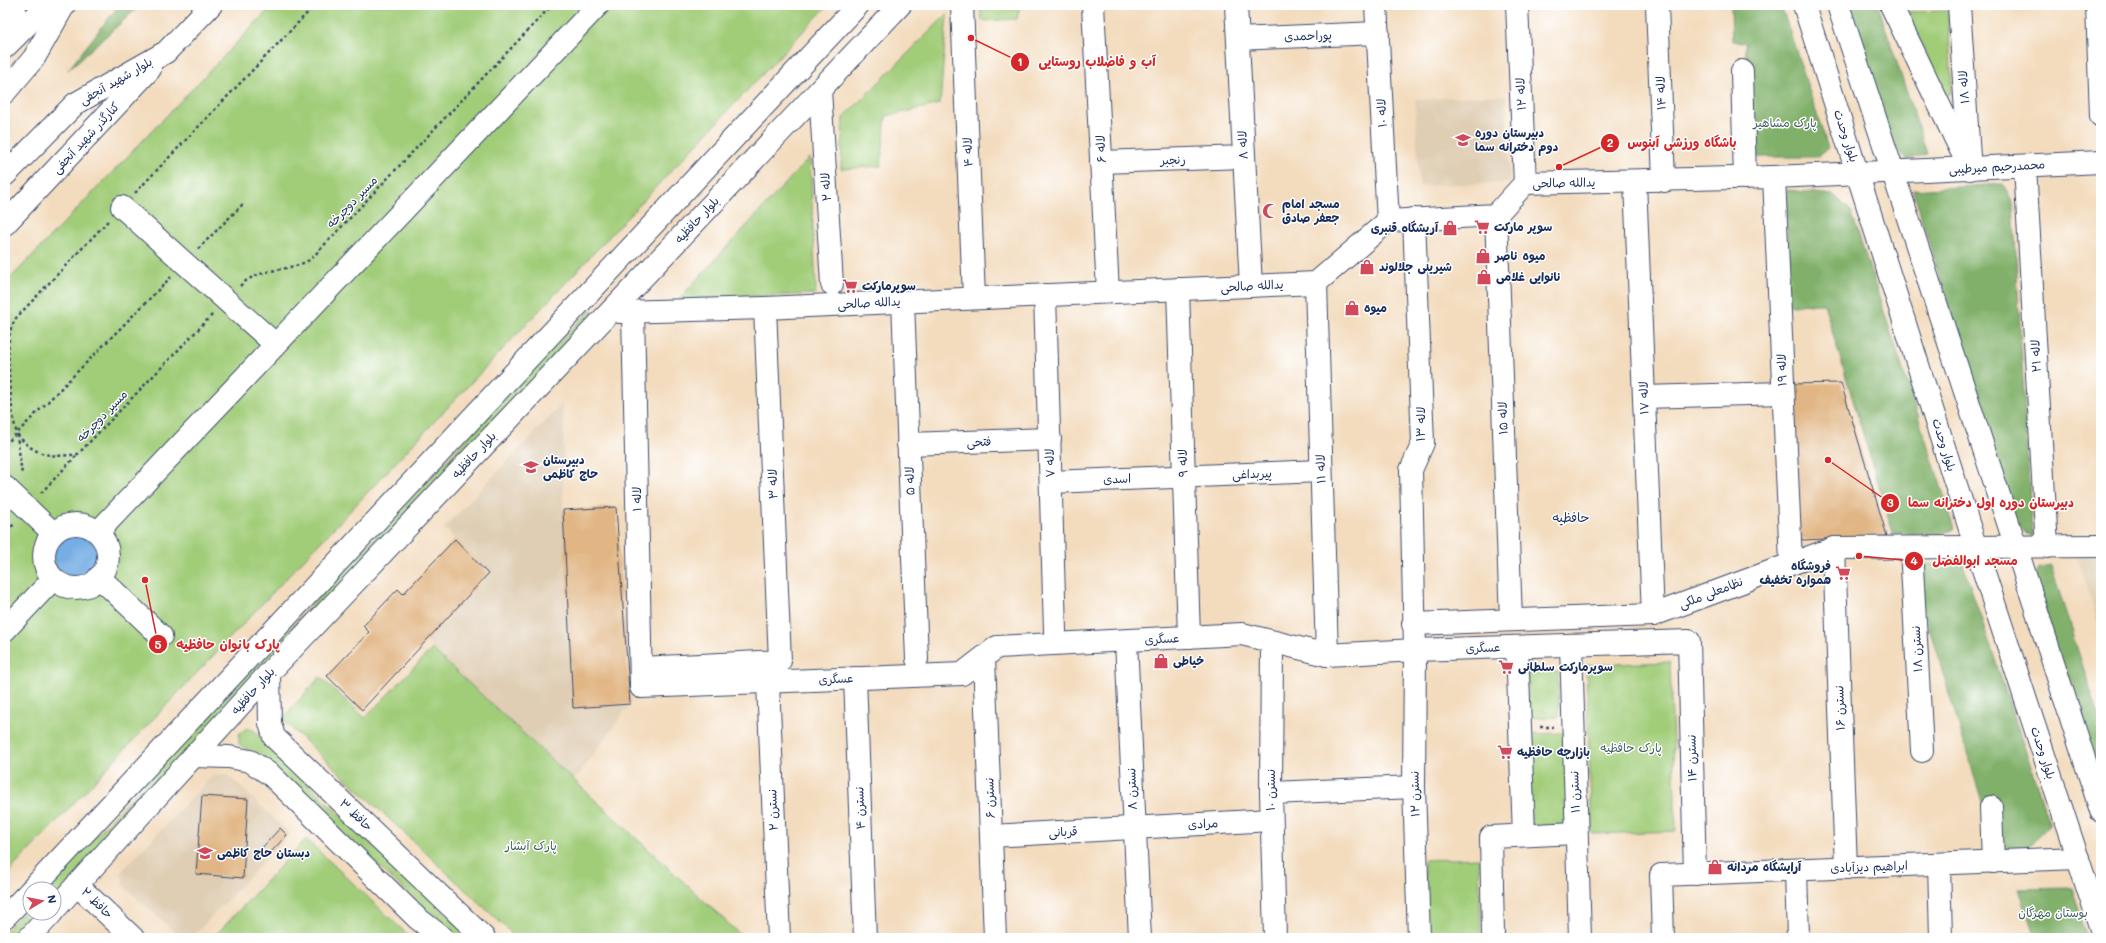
<svg xmlns="http://www.w3.org/2000/svg" width="2106" height="943" viewBox="0 0 2106 943" font-family="Mali,'Playpen Sans Arabic',sans-serif">
<rect width="100%" height="100%" fill="#fff"/>
<filter id="ink" filterUnits="userSpaceOnUse"><feTurbulence type="fractalNoise" baseFrequency=".025" numOctaves="2"/><feDisplacementMap in="SourceGraphic" scale="8" xChannelSelector="R" yChannelSelector="G"/><feConvolveMatrix kernelMatrix="1 2 1 2 8 2 1 2 1" color-interpolation-filters="sRGB"/></filter>
<filter id="wash" filterUnits="userSpaceOnUse"><feTurbulence type="fractalNoise" baseFrequency=".012" numOctaves="4" result="noise"/><feDisplacementMap in="SourceGraphic" scale="16" xChannelSelector="R" yChannelSelector="G"/><feGaussianBlur stdDeviation="0.9" result="paint"/><feColorMatrix in="noise" values="0 0 0 0 0 0 0 0 0 0 0 0 0 0 0 0 0 1.4 0 .05"/><feComposite in="paint" operator="in"/></filter>
<g filter="url(#wash)">
<rect width="100%" height="100%" fill="#f3dbbd"/>
<g fill="#dfceb4">
<path d="M1506 95 1510 182 1419 186 1415 99Z"/>
<path d="M562 404 564 428 563 510 616 507 631 703 574 781 426 642 489 574 444 528Z"/>
<path d="M2076 554H2101V631Z"/>
<path d="M227 774 290 834 191 938H181L124 886 121 872 213 775Z"/>
</g>
<g fill="#a1cd79" stroke="#5e7e6c">
<path d="M273 5H828L5 876V284Z"/>
<path d="M980 5H1020L1017 19 982 21Z"/>
<path d="M1948 11 1952 93 1946 95 1906 12Z"/>
<path d="M947 14 940 104 886 116 881 166 841 169 843 118Z"/>
<path d="M810 157 816 294 679 299Z"/>
<path d="M590 310 596 313 54 900V889H46L507 396Z"/>
<path d="M432 649 744 938H517L282 719 320 677 365 718Z"/>
<path d="M1670 662 1676 831 1592 834 1586 665Z"/>
<path d="M1558 672 1559 717 1528 718 1527 673Z"/>
<path d="M247 728 255 731 342 817 472 938H456L274 769 239 744V734Z"/>
<path d="M1565 733 1568 825 1531 826 1528 734Z"/>
<path d="M306 839 411 938H213Z"/>
<path d="M1479 858 1481 938H1426L1424 860Z"/>
<path d="M30 906V913H42L18 938H5V931Z"/>
</g>
<g fill="#80b069" stroke="#4e7064">
<path d="M119 5H141L68 70Z"/>
<path d="M1731 5H1781L1828 148 1817 157H1753L1745 42 1732 41Z"/>
<path d="M1846 5H1878L1927 154 1906 160 1892 144Z"/>
<path d="M2003 184 2013 203 2032 537 2012 518 1913 190Z"/>
<path d="M1787 190 1834 195 1851 211 1955 529 1937 535 1893 533 1824 304 1787 305Z"/>
<path d="M1909 562 1963 564 2050 824 2025 851H1997Z"/>
<path d="M2051 566 2101 723V787L2033 582 2039 568Z"/>
<path d="M2072 888 2087 938H2035L2019 889Z"/>
</g>
<circle fill="#74ade4" stroke="#486ea1" cx="76" cy="556" r="22"/>
<g id="blocks">
<g fill="#e1b684">
<path d="M1841 383 1887 536 1803 540 1796 535 1789 384Z"/>
<path d="M616 507 630 704 573 708 563 510Z"/>
<path d="M455 539 488 574 362 710 327 676 369 632 363 626 398 589 403 594Z"/>
<path d="M202 796 248 799 243 878 196 874Z"/>
<path d="M280 828 287 835 268 855 261 849Z"/>
</g>
</g>
</g>
<g filter="url(#ink)">
<use href="#blocks" fill-opacity="0" stroke="#3b496c" stroke-width="1"/>
<g fill="none" stroke-linecap="round" stroke-linejoin="round">
<g stroke="#3b496c" stroke-width="24">
<g id="minor">
<path d="M15 5 16 36"/>
<path d="M962 5 974 298"/>
<path d="M1093 5 1108 292"/>
<path d="M1236 5 1251 286"/>
<path d="M1376 5 1388 221"/>
<path d="M1517 5 1525 183"/>
<path d="M1657 5 1664 181"/>
<path d="M1804 5 1976 548 2101 929"/>
<path d="M1838 5 2016 547 2101 811"/>
<path d="M1891 5 1970 169"/>
<path d="M1959 5 1969 157"/>
<path d="M2097 5 2101 116"/>
<path d="M1238 39 1378 33"/>
<path d="M1742 71 1745 178"/>
<path d="M820 90 832 284"/>
<path d="M1101 162 1244 157"/>
<path d="M2025 166 2047 547"/>
<path d="M1774 177 1791 563"/>
<path d="M1635 182 1653 615"/>
<path d="M122 207 276 345"/>
<path d="M1496 215 1511 620"/>
<path d="M1414 219 1423 443 1411 470 1415 650 1414 787 1419 938"/>
<path d="M1316 283 1327 655"/>
<path d="M1178 289 1189 637"/>
<path d="M1045 295 1055 631"/>
<path d="M903 302 917 659"/>
<path d="M619 312 765 308 1316 283 1388 221 1496 215 1525 183 1774 177 2101 162"/>
<path d="M633 312 641 687 962 674 997 647 1242 634 1327 655 1415 650 1689 641 1695 874"/>
<path d="M1644 397 1783 393"/>
<path d="M908 444 1050 439"/>
<path d="M1051 482 1321 471"/>
<path d="M5 487 53 533"/>
<circle cx="76" cy="556" r="32"/>
<path d="M98 532 598 5"/>
<path d="M1834 548 1846 868"/>
<path d="M1911 548 1922 751"/>
<path d="M99 577 161 636"/>
<path d="M1413 624 1653 615 1834 548 2101 546"/>
<path d="M5 630 53 579"/>
<path d="M1126 641 1140 938"/>
<path d="M1272 642 1271 793 1275 938"/>
<path d="M1571 646 1580 938"/>
<path d="M1517 647 1524 835"/>
<path d="M984 658 995 938"/>
<path d="M641 668 780 661 765 308"/>
<path d="M269 673 270 723 274 737 484 938"/>
<path d="M855 678 865 938"/>
<path d="M768 683 779 938"/>
<path d="M194 756 229 757 250 761 271 775 417 918 443 938"/>
<path d="M1271 793 1414 787"/>
<path d="M1991 807 1993 862"/>
<path d="M991 836 1271 820"/>
<path d="M1939 864 1941 938"/>
<path d="M1796 870 1798 938"/>
<path d="M77 885 133 938"/>
<path d="M1493 933 1491 837 1576 833"/>
<path d="M1663 938 1661 875 2078 858"/>
</g>
</g>
<g stroke="#3b496c" stroke-width="24">
<g id="major">
<path d="M5 47 47 5"/>
<path d="M5 92 34 58 64 5"/>
<path d="M5 175 75 104 166 52 211 5"/>
<path d="M5 224 150 69"/>
<path d="M32 889 858 5"/>
<path d="M54 910 269 673 900 5"/>
<path d="M5 917 30 891"/>
<path d="M29 938 52 913"/>
</g>
</g>
<g stroke="#3b496c" stroke-width="2.5" stroke-dasharray="3 3" stroke-linecap="butt">
<path d="M135 193 315 5"/>
<path d="M108 221 16 318C14 322 11 327 10 332 6 344 11 426 18 435 34 456 53 458 78 454L213 314"/>
<path d="M198 249 243 204"/>
<path d="M240 286C260 266 289 273 311 259L552 5"/>
<path d="M17 434 22 475"/>
<path d="M5 445 171 277"/>
<path d="M41 493 77 455"/>
<path d="M5 527 16 525"/>
<path d="M1540 727H1553"/>
</g>
<use href="#minor" stroke="#fff" stroke-width="22"/>
<use href="#major" stroke="#fff" stroke-width="22"/>
</g>
</g>
<defs>
<g id="school-bare" transform="scale(1.2)"><path d="M0-5L7-2L0 1L-7-2ZM-4 1L0 2.5L4 1V4Q0 6-4 4Z" fill="#d1495b" stroke="#fff" stroke-width="2.5" paint-order="stroke"/></g>
<g id="mosque-bare" transform="scale(1.2)"><path d="M3.5-4.9A6 6 0 1 0 3.5 4.9A5 5 0 1 1 3.5-4.9Z" fill="#d1495b" stroke="#fff" stroke-width="2.5" paint-order="stroke"/></g>
<g id="supermarket-bare" transform="scale(1.2)"><path d="M-6-5.5h2.5l.6 2H6L4.5 2H-2.5L-4.4-4H-6ZM-1.5 3.2a1.3 1.3 0 1 0 .1 0ZM3 3.2a1.3 1.3 0 1 0 .1 0Z" fill="#d1495b" stroke="#fff" stroke-width="2.5" paint-order="stroke"/></g>
<g id="shop-bare" transform="scale(1.2)"><path d="M-5-2.5h2.3a2.7 3.5 0 0 1 5.4 0H5L5.5 6h-11ZM-1.5-2.5h3a1.5 2.3 0 0 0-3 0Z" fill="#d1495b" stroke="#fff" stroke-width="2.5" paint-order="stroke"/></g>
</defs>
<g fill-rule="evenodd">
<use href="#school-bare" x="1463" y="140"/>
<use href="#mosque-bare" x="1270" y="211"/>
<use href="#supermarket-bare" x="1482" y="227"/>
<use href="#shop-bare" x="1450" y="228"/>
<use href="#shop-bare" x="1483" y="256"/>
<use href="#shop-bare" x="1367" y="267"/>
<use href="#shop-bare" x="1484" y="277"/>
<use href="#supermarket-bare" x="850" y="286"/>
<use href="#shop-bare" x="1352" y="308"/>
<use href="#school-bare" x="531" y="467"/>
<use href="#supermarket-bare" x="1843" y="573"/>
<use href="#shop-bare" x="1161" y="661"/>
<use href="#supermarket-bare" x="1506" y="667"/>
<use href="#supermarket-bare" x="1505" y="752"/>
<use href="#school-bare" x="205" y="853"/>
<use href="#shop-bare" x="1715" y="867"/>
</g>
<g text-anchor="middle" stroke-width="3" stroke-linejoin="round" paint-order="stroke">
<g font-size="12" fill="#1b2f5e" stroke="#fff">
<text transform="translate(1308 36) rotate(-2)" y="4">پوراحمدی</text>
<text transform="translate(116 81) rotate(-30)" y="4">بلوار شهید آنجفی</text>
<text transform="translate(1964 87) rotate(-94)" y="4">لاله ۱۸</text>
<text transform="translate(1661 93) rotate(-92)" y="4">لاله ۱۴</text>
<text transform="translate(1521 94) rotate(-93)" y="4">لاله ۱۲</text>
<text transform="translate(1382 113) rotate(-93)" y="4">لاله ۱۰</text>
<text transform="translate(1846 136) rotate(72)" y="4">بلوار وحدت</text>
<text transform="translate(86 138) rotate(-47)" y="4">کنارگذر شهید آنجفی</text>
<text transform="translate(1243 145) rotate(-93)" y="4">لاله ۸</text>
<text transform="translate(1101 149) rotate(-93)" y="4">لاله ۶</text>
<text transform="translate(968 152) rotate(-92)" y="4">لاله ۴</text>
<text transform="translate(1173 160) rotate(-2)" y="4">رنجبر</text>
<text transform="translate(1997 167) rotate(-3)" y="4">محمدرحیم میرطیبی</text>
<text transform="translate(1564 183) rotate(-1)" y="4">یدالله صالحی</text>
<text transform="translate(826 187) rotate(-94)" y="4">لاله ۲</text>
<text transform="translate(352 202) rotate(-46)" y="4">مسیر دوچرخه</text>
<text transform="translate(697 220) rotate(-47)" y="4">بلوار حافظیه</text>
<text transform="translate(1252 286) rotate(-3)" y="4">یدالله صالحی</text>
<text transform="translate(869 303) rotate(-3)" y="4">یدالله صالحی</text>
<text transform="translate(2036 356) rotate(-93)" y="4">لاله ۲۱</text>
<text transform="translate(1782 370) rotate(-92)" y="4">لاله ۱۹</text>
<text transform="translate(1644 398) rotate(-92)" y="4">لاله ۱۷</text>
<text transform="translate(102 416) rotate(-46)" y="4">مسیر دوچرخه</text>
<text transform="translate(1503 418) rotate(-92)" y="4">لاله ۱۵</text>
<text transform="translate(1421 424) rotate(-90)" y="4">لاله ۱۳</text>
<text transform="translate(979 442) rotate(-2)" y="4">فتحی</text>
<text transform="translate(1944 445) rotate(73)" y="4">بلوار وحدت</text>
<text transform="translate(474 455) rotate(-47)" y="4">بلوار حافظیه</text>
<text transform="translate(1050 463) rotate(-92)" y="4">لاله ۷</text>
<text transform="translate(1183 463) rotate(-92)" y="4">لاله ۹</text>
<text transform="translate(1321 469) rotate(-92)" y="4">لاله ۱۱</text>
<text transform="translate(1252 474) rotate(-2)" y="4">پیربداغی</text>
<text transform="translate(1117 479) rotate(-2)" y="4">اسدی</text>
<text transform="translate(910 481) rotate(-92)" y="4">لاله ۵</text>
<text transform="translate(773 484) rotate(-92)" y="4">لاله ۳</text>
<text transform="translate(637 499) rotate(-91)" y="4">لاله ۱</text>
<text transform="translate(1711 593) rotate(-21)" y="4">نظامعلی ملکی</text>
<text transform="translate(1162 639) rotate(-3)" y="4">عسگری</text>
<text transform="translate(1483 648) rotate(-2)" y="4">عسگری</text>
<text transform="translate(1917 649) rotate(-93)" y="4">نسترن ۱۸</text>
<text transform="translate(836 679) rotate(-3)" y="4">عسگری</text>
<text transform="translate(253 691) rotate(-48)" y="4">بلوار حافظیه</text>
<text transform="translate(1840 708) rotate(-92)" y="4">نسترن ۱۶</text>
<text transform="translate(2043 753) rotate(72)" y="4">بلوار وحدت</text>
<text transform="translate(1692 758) rotate(-91)" y="4">نسترن ۱۴</text>
<text transform="translate(1132 789) rotate(-92)" y="4">نسترن ۸</text>
<text transform="translate(1271 790) rotate(-90)" y="4">نسترن ۱۰</text>
<text transform="translate(1575 792) rotate(-92)" y="4">نسترن ۱۱</text>
<text transform="translate(1415 794) rotate(-91)" y="4">نسترن ۱۲</text>
<text transform="translate(990 798) rotate(-92)" y="4">نسترن ۶</text>
<text transform="translate(860 808) rotate(-92)" y="4">نسترن ۴</text>
<text transform="translate(773 810) rotate(-92)" y="4">نسترن ۲</text>
<text transform="translate(356 815) rotate(44)" y="4">حافظ ۳</text>
<text transform="translate(1203 824) rotate(-3)" y="4">مرادی</text>
<text transform="translate(1063 832) rotate(-3)" y="4">قربانی</text>
<text transform="translate(1869 867) rotate(-2)" y="4">ابراهیم دیزآبادی</text>
<text transform="translate(97 903) rotate(44)" y="4">حافظ ۲</text>
</g>
<g font-size="12" fill="#435e66" stroke="#fff">
<text x="1785" y="127">پارک مشاهیر</text>
<text x="1631" y="752">پارک حافظیه</text>
<text x="531" y="850">پارک آبشار</text>
<text x="2053" y="917">بوستان مهرگان</text>
</g>
<g font-size="12" font-weight="bold" fill="#1b2f5e" stroke="#fff" text-anchor="start">
<text x="1475" y="137">دبیرستان دوره<tspan x="1475" dy="14">دوم دخترانه سما</tspan></text>
<text x="1282" y="208">مسجد امام<tspan x="1282" dy="14">جعفر صادق</tspan></text>
<text x="1494" y="231">سوپر مارکت</text>
<text x="1438" y="232" text-anchor="end">آریشگاه قنبری</text>
<text x="1495" y="260">میوه ناصر</text>
<text x="1379" y="271">شیرینی جلالوند</text>
<text x="1496" y="281">نانوایی غلامی</text>
<text x="862" y="290">سوپرمارکت</text>
<text x="1364" y="312">میوه</text>
<text x="543" y="464">دبیرستان<tspan x="543" dy="14">حاج کاظمی</tspan></text>
<text x="1831" y="570" text-anchor="end">فروشگاه<tspan x="1831" dy="14">همواره تخفیف</tspan></text>
<text x="1173" y="665">خیاطی</text>
<text x="1518" y="671">سوپرمارکت سلطانی</text>
<text x="1517" y="756">بازارچه حافظیه</text>
<text x="217" y="857">دبستان حاج کاظمی</text>
<text x="1727" y="871">آرایشگاه مردانه</text>
</g>
<g font-size="13" fill="#1b2f5e" stroke="#fff">
<text x="1571" y="522">حافظیه</text>
</g>
</g>
<path fill="none" stroke="#d62828" stroke-width="1.5" d="M971 38L1020 62M1559 167L1610 143M1828 460L1890 503M1859 556L1914 561M145 580L158 644"/>
<g fill="#d62828" stroke="#fff" stroke-width="1.5">
<circle cx="971" cy="38" r="4"/>
<circle cx="1559" cy="167" r="4"/>
<circle cx="1828" cy="460" r="4"/>
<circle cx="1859" cy="556" r="4"/>
<circle cx="145" cy="580" r="4"/>
<circle cx="1020" cy="62" r="10"/>
<circle cx="1610" cy="143" r="10"/>
<circle cx="1890" cy="503" r="10"/>
<circle cx="1914" cy="561" r="10"/>
<circle cx="158" cy="644" r="10"/>
</g>
<g font-size="12" text-anchor="middle" font-weight="bold" fill="#fff">
<text x="1020" y="66">1</text>
<text x="1610" y="147">2</text>
<text x="1890" y="507">3</text>
<text x="1914" y="565">4</text>
<text x="158" y="649">5</text>
</g>
<g font-size="13" text-anchor="middle" font-weight="bold" fill="#d62828" stroke="#fff" stroke-width="3" stroke-linejoin="round" paint-order="stroke">
<text x="1097" y="66">آب و فاضلاب روستایی</text>
<text x="1682" y="147">باشگاه ورزشی آبنوس</text>
<text x="1991" y="507">دبیرستان دوره اول دخترانه سما</text>
<text x="1975" y="565">مسجد ابوالفضل</text>
<text x="228" y="649">پارک بانوان حافظیه</text>
</g>
<rect width="2106" height="943" fill="none" stroke="#fff" stroke-width="20"/>
<g transform="translate(42 901) rotate(80)"><circle r="19" fill="#ffffff" stroke="#a4acbf"/>
<path d="M0-3L7 15L0 10L-7 15Z" fill="#d1495b"/>
<text y="-6" font-size="11" font-weight="bold" text-anchor="middle" fill="#1b2f5e">N</text>
</g>
</svg>
